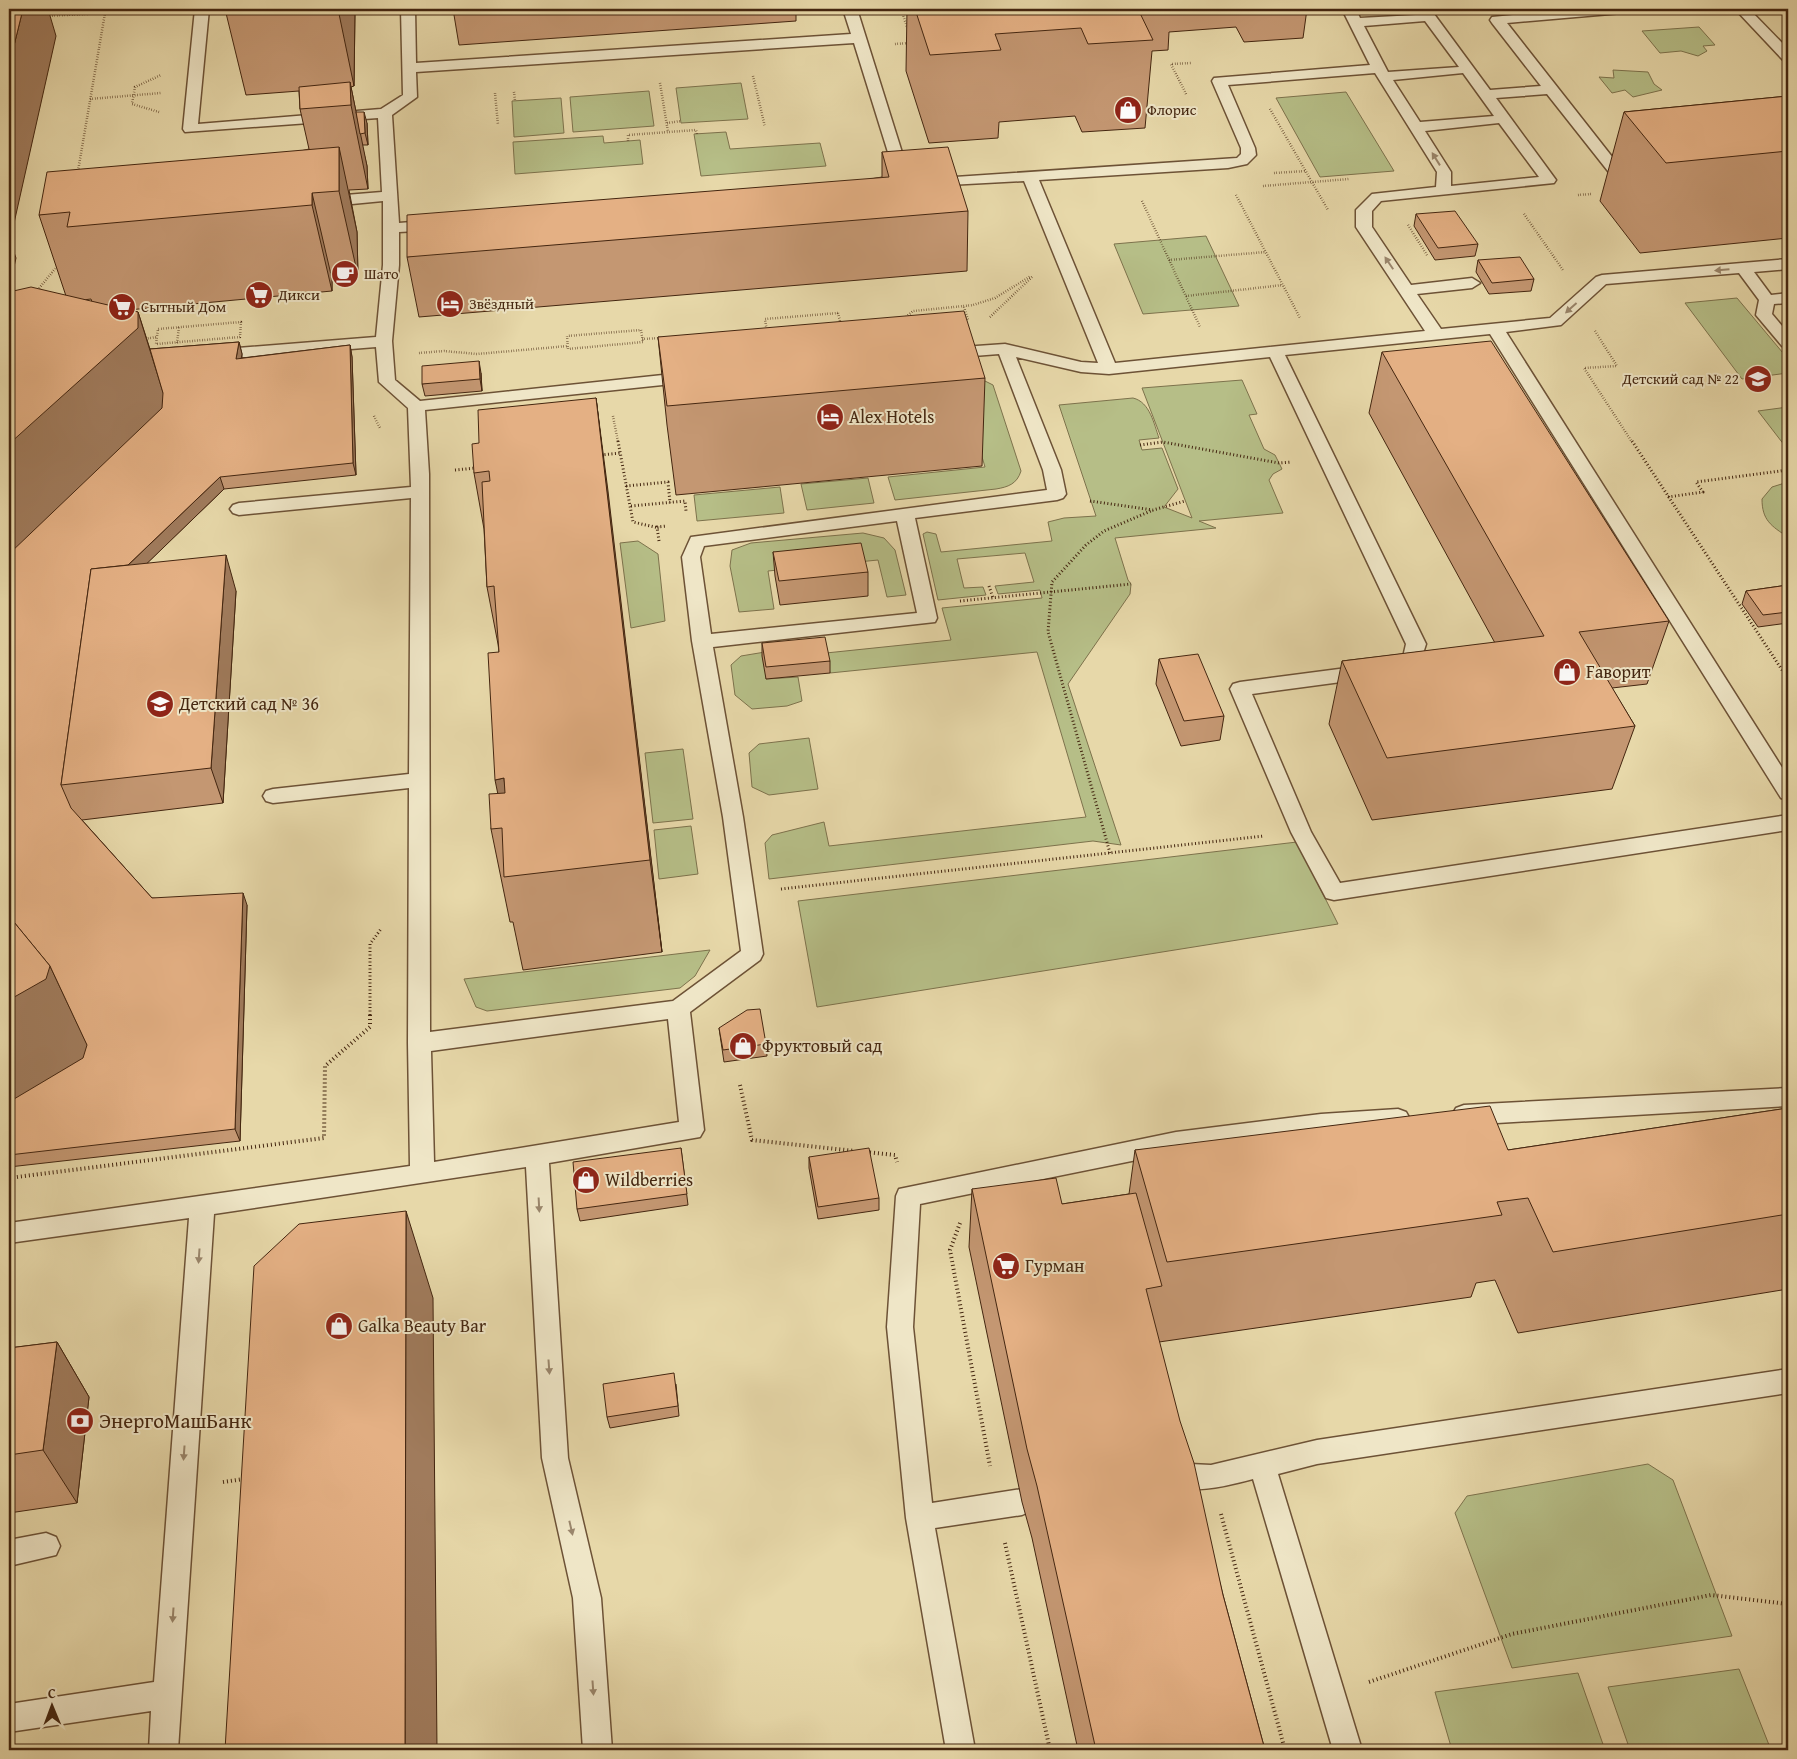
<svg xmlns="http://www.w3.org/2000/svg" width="1797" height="1759" viewBox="0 0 1797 1759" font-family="'Gentium Book Plus',serif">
<rect width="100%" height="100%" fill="#e7d8a9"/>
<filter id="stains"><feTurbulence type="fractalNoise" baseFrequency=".004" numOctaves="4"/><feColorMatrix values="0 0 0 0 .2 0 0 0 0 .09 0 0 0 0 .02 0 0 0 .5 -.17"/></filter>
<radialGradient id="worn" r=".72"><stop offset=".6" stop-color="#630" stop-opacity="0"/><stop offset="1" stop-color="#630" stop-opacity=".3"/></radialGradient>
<g fill="#b6be87" stroke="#7d724c">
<path d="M1699 27 1715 45 1703 46 1707 51 1698 56 1681 51 1660 53 1642 31Z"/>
<path d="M1613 70 1648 72 1654 84 1662 90 1633 97 1625 90 1612 93 1599 77 1614 78Z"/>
<path d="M741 83 748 119 681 123 676 88Z"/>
<path d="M649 91 654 126 573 132 570 97Z"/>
<path d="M1346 92 1394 171 1320 177 1276 98Z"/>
<path d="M561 98 564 133 514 137 512 101Z"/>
<path d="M726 132 730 149 820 143 826 166 701 176 694 134Z"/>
<path d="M603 136 604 143 640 140 643 164 515 174 513 142Z"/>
<path d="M1206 236 1239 306 1143 314 1114 244Z"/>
<path d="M1737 298 1788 359V373L1742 379 1685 303Z"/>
<path d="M981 379 993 385 1021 471C1017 484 1008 487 996 489L895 500 888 477 985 467 965 399Z"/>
<path d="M1242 380 1257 414 1249 415 1264 449 1275 455 1282 469 1273 474 1269 480 1283 513 1199 521 1216 528 1115 538 1128 580 1131 584 1130 594 1068 684 1121 845 1093 841 769 879 765 843 772 835 824 822 829 846 1086 817 1037 652 830 673 826 653 951 640 942 608 1042 598 1040 590 998 594 995 586 1034 582 1025 553 957 559 964 588 983 587 986 595 938 600 923 534 927 532 936 534 941 552 1052 541 1048 522 1064 518 1096 516 1059 405 1133 398C1150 402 1154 424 1159 438L1139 440 1142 450 1162 448 1178 489 1164 507 1192 518 1142 388Z"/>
<path d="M1788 407V450L1758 411Z"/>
<path d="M868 478 874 503 807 510 801 484Z"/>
<path d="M1788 482V537C1771 526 1762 520 1762 499L1772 487Z"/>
<path d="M780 487 784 513 697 521 694 495Z"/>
<path d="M863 533 884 538 895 550 906 595 887 597 878 560 768 571 774 609 739 612 730 566 732 550 751 543Z"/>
<path d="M638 541 658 554 665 621 631 628 620 543Z"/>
<path d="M765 652 766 679 798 677 802 701 787 706 752 709 735 695 731 665 741 656Z"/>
<path d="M809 738 818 789 769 795 752 787 749 753 759 744Z"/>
<path d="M683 749 693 819 653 823 645 753Z"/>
<path d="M691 826 698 874 659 879 654 830Z"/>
<path d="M1297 842 1338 924 817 1007 798 901Z"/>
<path d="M710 950 695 976 680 988 487 1011 476 1007 464 979Z"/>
<path d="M1648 1464 1673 1480 1732 1636 1512 1668 1455 1513 1467 1496Z"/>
<path d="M1739 1669 1771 1750H1630L1608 1687Z"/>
<path d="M1578 1673 1605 1750H1452L1435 1692Z"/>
</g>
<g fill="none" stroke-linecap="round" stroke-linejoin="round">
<g stroke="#6d5236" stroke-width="3">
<g id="service">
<path d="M195 9H209L198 124 381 109 403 95 401 9H415L416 63 851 34 843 9H857L910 178 903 182 896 178 854 43 416 72 417 97 392 115 399 223 436 220 444 225 436 230 399 232V265L392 341 395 380 420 401 691 372 697 373 699 377 697 381 691 382 425 410 429 474 430 1032 673 1001 741 951 723 817 692 641 682 557 691 537 1047 490 1043 470 999 354 948 358 942 357 940 353 942 349 948 348 1005 344 1081 362 1098 363 1024 181 930 186 925 185 923 182 925 179 1237 158 1241 154V148L1212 81 1214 78 1370 65 1342 9H1356L1360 18 1434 14 1490 90 1541 86 1492 23 1490 20 1492 17 1579 9H1629L1622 13 1507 23 1624 172 1636 173 1638 176 1636 179 1615 180 1547 94 1496 98 1556 180 1554 183 1381 201 1372 211V227L1411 285 1472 278 1480 283 1472 288 1417 294 1441 329 1550 318 1596 277 1602 275 1788 259V269L1754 272 1771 295 1788 293V303L1774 304 1772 314 1788 333V348L1782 346 1756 315 1759 300 1739 273 1606 284 1561 325 1506 332 1788 777V800L1781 798 1490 334 1285 355 1426 644 1419 666 1386 676 1252 694 1311 832 1340 883 1788 815V830L1334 900 1326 898 1291 832 1230 689 1233 684 1240 682 1385 663 1403 657 1406 644 1270 357 1109 374 1081 372 1016 357 1061 470 1066 494 1063 498 1057 500 915 518 937 618 935 622 713 647 743 817 763 954 760 960 690 1012 704 1130 700 1137 549 1163 568 1458 601 1598 612 1750H583L573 1598 542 1458 526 1167 214 1214 178 1750H149L151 1711 9 1732V1704L154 1682 189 1218 9 1243V1223L410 1166 408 1043 409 788 273 803 266 801 263 796 266 791 273 789 409 774 411 498 239 515 233 513 230 509 233 505 239 503 411 487 408 408 379 382 376 347 213 360 207 359 205 355 207 351 213 350 376 337 383 265V201L321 207 313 202 321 197 382 192 378 118 185 132 183 129ZM1425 21 1459 67 1388 72 1364 26ZM1375 73 1437 172 1436 187 1372 194 1356 210V227L1425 331 1115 363 1039 180 1228 168 1247 164 1256 155 1255 148 1228 85ZM1463 73 1494 116 1420 122 1393 80ZM1499 123 1539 177 1451 186V172L1425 131ZM897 521 917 613 711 634 700 557 704 546ZM668 1019 679 1122 434 1162 431 1051Z"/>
<path d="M1735 9H1749L1788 49V61L1783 60Z"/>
<path d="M1788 1088V1106L1464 1125 1456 1122 1452 1115 1456 1108 1464 1105Z"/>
<path d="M1398 1109 1406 1112 1410 1119 1406 1126 1398 1129 1321 1134 1176 1152 920 1204 913 1327 932 1503 1022 1489 1031 1493 1035 1502 1031 1511 1022 1515 935 1528 975 1750H946L906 1518 887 1327 896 1196 899 1189 1176 1132 1321 1114Z"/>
<path d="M1788 1369V1393L1317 1464 1278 1474 1362 1750H1333L1253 1479C1223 1487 1190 1495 1160 1484L1156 1475 1160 1466 1169 1463 1211 1465 1317 1440Z"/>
<path d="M46 1533 56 1537 60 1546 56 1555 9 1566V1540Z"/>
</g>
</g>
<g stroke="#442610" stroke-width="2.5" stroke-dasharray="0.5 2" stroke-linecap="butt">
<path d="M901 9 907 27"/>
<path d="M47 16 105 13 78 171"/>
<path d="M895 44 909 43"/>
<path d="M753 76 765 127"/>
<path d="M660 83 668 132"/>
<path d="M514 92 515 101"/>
<path d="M495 93 498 125"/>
<path d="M1186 94 1171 64 1192 63"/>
<path d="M90 99 161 93"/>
<path d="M1270 109 1328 210"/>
<path d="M159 112 132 104 135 87 161 75"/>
<path d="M667 123 681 121"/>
<path d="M628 141V135L696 130 697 134"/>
<path d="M1274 173 1306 171"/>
<path d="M1263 186 1349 179"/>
<path d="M1236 195 1300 318"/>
<path d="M1578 195 1591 194"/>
<path d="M1142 201 1200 327"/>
<path d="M1524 214 1563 270"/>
<path d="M1408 225 1427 255"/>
<path d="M1169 260 1266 252"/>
<path d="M36 292 59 264"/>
<path d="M1186 296 1283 285"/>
<path d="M964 307 968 320"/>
<path d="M838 313 841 325 767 332 765 319Z"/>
<path d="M906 317 913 311 973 305 995 298 1031 276"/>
<path d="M990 317 1033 276"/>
<path d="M241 322 240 337 156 344 158 329Z"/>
<path d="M641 330 643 342 568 349 567 336Z"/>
<path d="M1595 331 1617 366 1584 368 1632 442"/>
<path d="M143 339 157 337"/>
<path d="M642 339 662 338"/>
<path d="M177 343 179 327"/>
<path d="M419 353 444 351 477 354 568 346"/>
<path d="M374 416 380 428"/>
<path d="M613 416 618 442"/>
</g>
<g stroke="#442610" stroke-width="3" stroke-dasharray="1 2.5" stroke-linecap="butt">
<path d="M618 441 633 522 659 528"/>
<path d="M1632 441 1788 679"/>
<path d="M1140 445 1163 442 1279 463 1291 462"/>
<path d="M601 455 621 453"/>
<path d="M455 470 476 468"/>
<path d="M626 486 668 482 670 503"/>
<path d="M1668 497 1703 492 1696 482 1788 470"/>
<path d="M1090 501 1153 510 1185 501"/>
<path d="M631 506 685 501 686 511"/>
<path d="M659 541 657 527 667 526"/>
<path d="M989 586 993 598"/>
<path d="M960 601 1131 584"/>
<path d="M1110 853 1048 632 1052 582 1086 545 1104 531 1153 510"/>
<path d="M781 889 1264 836"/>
<path d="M370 1015V944L381 929"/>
</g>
<g stroke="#442610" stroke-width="4" stroke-dasharray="1 3" stroke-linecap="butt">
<path d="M740 1085 752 1140 855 1151"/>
<path d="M866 1152 895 1155 897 1162"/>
<path d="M9 1178 324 1138 325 1066 370 1027V1014"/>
<path d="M960 1223 950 1250 990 1466"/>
<path d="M223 1482 244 1479"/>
<path d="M1221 1514 1285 1750"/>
<path d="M1005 1543 1050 1750"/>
<path d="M1369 1682 1512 1634 1711 1595 1788 1604"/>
</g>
<use href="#service" fill="#efe6c7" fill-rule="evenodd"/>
</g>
<g fill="#c49772" stroke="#442610" fill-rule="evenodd">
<path d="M225 9H355L354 86 351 87 356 112 367 123 368 145H362L367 166 368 189 349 190 357 232 358 276 332 279V291L128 310 138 312 150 349 239 342 242 354V358L350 345 352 357 356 475 224 489 147 563 236 591 223 803 82 820 152 898 247 905 240 1141 9 1167V292L66 296 39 215 309 149 300 109 299 91 246 95ZM91 299 92 302 83 300Z"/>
<path d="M453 9H796V21L459 45Z"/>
<path d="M907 9H1307L1303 38 1244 42 1236 27 1169 32 1168 50 1152 51 1145 128 1082 132 1075 116 999 122 998 138 929 143 906 71Z"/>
<path d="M1788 96V238L1640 253 1600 201 1624 112Z"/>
<path d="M882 152 968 211 967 271 419 317 407 257 882 177Z"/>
<path d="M1416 214 1478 244 1475 256 1435 260 1414 226Z"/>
<path d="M1478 260 1534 279 1531 291 1489 294 1476 272Z"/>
<path d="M658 337 985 378 982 466 676 495 667 425Z"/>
<path d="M1382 352 1669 621 1647 684 1612 688 1635 726 1612 789 1372 820 1329 724 1342 661 1495 643 1369 413Z"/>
<path d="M481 373 482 391 425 396 422 384Z"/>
<path d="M596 398 662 952 523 970 513 922H510L491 829 498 794 499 652 498 644 487 587 484 529 474 473 479 443Z"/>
<path d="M773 552 868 572V596L780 605 775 576Z"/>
<path d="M1788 585V623L1758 627 1742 604 1746 591Z"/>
<path d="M762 643 830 661V673L766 679 762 656Z"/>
<path d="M1159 659 1224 716 1220 740 1181 746 1156 684Z"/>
<path d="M719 1028 766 1044 767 1056 724 1062Z"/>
<path d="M1788 1108V1289L1518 1333 1495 1280 1476 1283 1471 1297 1159 1342 1223 1595 1265 1750H1078L1032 1538 1022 1502 969 1247 972 1189 1062 1204 1129 1194 1135 1150H1508Z"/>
<path d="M681 1148 688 1205 580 1221 577 1209Z"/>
<path d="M809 1157 879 1198V1210L818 1219 809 1168Z"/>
<path d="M57 1342 89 1397 77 1503 9 1513V1348Z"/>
<path d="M676 1384 679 1416 610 1428 607 1417Z"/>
</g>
<g fill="#a07b5c" stroke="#442610">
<path d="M23 9H48L56 36 10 241 16 258 9 289V66Z"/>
<path d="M338 9H355L354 86Z"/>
<path d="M350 82 367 166 368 189 351 105Z"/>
<path d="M364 112 367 123 368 145 365 133Z"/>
<path d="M339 147 357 232 358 276 339 191Z"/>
<path d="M312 193 332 279V291L312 205Z"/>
<path d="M138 312 167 405 9 571V444Z"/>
<path d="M239 342 242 354 239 371 236 359Z"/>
<path d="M350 345 352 357 356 475 353 463Z"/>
<path d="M479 361 481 373 482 391 480 379Z"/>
<path d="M596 398 608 491 662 952 650 860Z"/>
<path d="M220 477 224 489 104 605 100 592Z"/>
<path d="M226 555 236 591 223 803 211 768Z"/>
<path d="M504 778 514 873 495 780Z"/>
<path d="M243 893 247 905 240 1141 235 1129Z"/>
<path d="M50 966 93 1057 9 1117V1000Z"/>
<path d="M406 1211 433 1298 437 1750H405Z"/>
<path d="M57 1342 89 1397 77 1503 43 1450Z"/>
</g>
<g fill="#e4b084" stroke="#442610">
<path d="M9 9H23L9 66Z"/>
<path d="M915 9H1138L1153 40 1088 44 1081 28 995 34 1001 50 930 55Z"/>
<path d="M350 82 351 105 300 109 299 87Z"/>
<path d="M1788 96V151L1666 163 1624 112Z"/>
<path d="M356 112H364L365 133 360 134Z"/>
<path d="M339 147V191L312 193V205L67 227 70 212 39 215 47 172Z"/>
<path d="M948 147 968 211 407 257V215L889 177 882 152Z"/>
<path d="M1455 211 1478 244 1438 248 1416 214Z"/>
<path d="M1520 257 1534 279 1492 283 1478 260Z"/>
<path d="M31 287 138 312V328L9 444V292Z"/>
<path d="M964 311 985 378 667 406 658 337Z"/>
<path d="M1491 341 1669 621 1579 632 1635 726 1387 758 1342 661 1544 636 1382 352Z"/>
<path d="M239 342 236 359 350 345 353 463 220 477 128 565 91 569 61 785 71 808 152 898 243 893 235 1129 9 1155V1102L83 1058 87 1045 50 966 9 916V554L162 408 163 393 150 349Z"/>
<path d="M479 361 480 379 422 384V366Z"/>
<path d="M596 398 650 860 504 877 502 828 491 829 489 794 505 793 504 778 495 780 488 653 499 652 494 586 487 587 482 482 490 481 489 471 474 473 472 444 479 443 478 410Z"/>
<path d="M861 543 868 572 779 581 773 552Z"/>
<path d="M226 555 211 768 61 785 91 569Z"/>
<path d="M1788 585V612L1763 615 1746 591Z"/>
<path d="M825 637 830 661 766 667 762 643Z"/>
<path d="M1198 654 1224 716 1184 721 1159 659Z"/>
<path d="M9 916 50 966 46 979 9 1000Z"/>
<path d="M760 1009 766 1044 723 1050 719 1028 747 1010Z"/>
<path d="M1490 1106 1508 1150 1788 1108V1214L1553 1252 1528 1198 1497 1202 1502 1215 1167 1262 1135 1150Z"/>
<path d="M681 1148 687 1194 577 1209 573 1162Z"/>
<path d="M869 1148 879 1198 818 1207 809 1157Z"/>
<path d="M1056 1178 1062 1204 1136 1193 1162 1286 1146 1289 1180 1421 1194 1463 1223 1595 1265 1750H1096L1037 1486 1027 1449 972 1189Z"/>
<path d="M406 1211 405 1750H225L254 1266 299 1224Z"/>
<path d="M57 1342 43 1450 9 1455V1348Z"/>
<path d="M674 1373 678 1406 607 1417 603 1384Z"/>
</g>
<defs><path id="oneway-solid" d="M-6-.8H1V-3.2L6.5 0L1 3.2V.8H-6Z" transform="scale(1.25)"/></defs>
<g fill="#9a866c">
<use href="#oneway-solid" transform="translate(1436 159) rotate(-122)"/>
<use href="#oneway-solid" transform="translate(1389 263) rotate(-124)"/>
<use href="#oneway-solid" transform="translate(1722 270) rotate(175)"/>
<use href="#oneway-solid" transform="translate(1571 308) rotate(138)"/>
<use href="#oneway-solid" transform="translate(539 1205) rotate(87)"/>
<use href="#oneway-solid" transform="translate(199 1256) rotate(94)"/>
<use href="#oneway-solid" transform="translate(549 1367) rotate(86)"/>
<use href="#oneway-solid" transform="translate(184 1453) rotate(94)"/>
<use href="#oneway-solid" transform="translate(571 1528) rotate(77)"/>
<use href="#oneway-solid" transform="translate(173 1615) rotate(94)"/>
<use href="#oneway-solid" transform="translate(593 1688) rotate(86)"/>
</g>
<defs>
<g id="shop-disc" transform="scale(1.4375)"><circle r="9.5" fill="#8f2418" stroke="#efe6c7"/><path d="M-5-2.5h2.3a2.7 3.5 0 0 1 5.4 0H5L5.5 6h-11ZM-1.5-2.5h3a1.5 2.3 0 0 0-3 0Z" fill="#fff"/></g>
<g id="cafe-disc" transform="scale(1.4375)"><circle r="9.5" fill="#8f2418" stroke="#efe6c7"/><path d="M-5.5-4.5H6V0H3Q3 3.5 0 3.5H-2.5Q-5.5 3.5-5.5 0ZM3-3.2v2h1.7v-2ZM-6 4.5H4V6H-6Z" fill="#fff"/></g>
<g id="supermarket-disc" transform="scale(1.4375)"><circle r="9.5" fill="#8f2418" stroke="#efe6c7"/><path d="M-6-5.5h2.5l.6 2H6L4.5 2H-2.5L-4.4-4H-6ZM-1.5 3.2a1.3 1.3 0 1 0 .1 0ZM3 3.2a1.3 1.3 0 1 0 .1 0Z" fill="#fff"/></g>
<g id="hotel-disc" transform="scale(1.4375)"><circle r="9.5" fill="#8f2418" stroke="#efe6c7"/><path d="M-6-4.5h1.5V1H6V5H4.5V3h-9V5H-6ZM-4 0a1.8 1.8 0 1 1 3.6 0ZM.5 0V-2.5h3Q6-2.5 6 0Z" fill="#fff"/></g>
<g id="school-disc" transform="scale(1.4375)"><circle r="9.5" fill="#8f2418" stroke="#efe6c7"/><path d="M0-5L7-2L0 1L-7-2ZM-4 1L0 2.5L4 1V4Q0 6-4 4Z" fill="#fff"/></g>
<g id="bank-disc" transform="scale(1.4375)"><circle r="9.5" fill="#8f2418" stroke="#efe6c7"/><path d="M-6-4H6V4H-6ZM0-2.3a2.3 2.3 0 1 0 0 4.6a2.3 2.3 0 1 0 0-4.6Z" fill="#fff"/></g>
</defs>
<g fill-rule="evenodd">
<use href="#shop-disc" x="1128" y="110"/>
<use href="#cafe-disc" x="345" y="274"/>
<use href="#supermarket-disc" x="259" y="295"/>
<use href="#hotel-disc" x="450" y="304"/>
<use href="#supermarket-disc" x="122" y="307"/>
<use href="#school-disc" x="1758" y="379"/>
<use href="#hotel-disc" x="830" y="417"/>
<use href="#shop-disc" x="1567" y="672"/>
<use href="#school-disc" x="160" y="704"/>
<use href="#shop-disc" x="743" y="1046"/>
<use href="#shop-disc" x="586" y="1180"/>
<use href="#supermarket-disc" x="1006" y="1266"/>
<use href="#shop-disc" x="339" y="1326"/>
<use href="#bank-disc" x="80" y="1421"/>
</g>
<g text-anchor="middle" stroke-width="4" stroke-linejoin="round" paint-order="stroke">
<g font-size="15" fill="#442610" stroke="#efe6c7" text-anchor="start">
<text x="1147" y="115">Флорис</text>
<text x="364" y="279">Шато</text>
<text x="278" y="300">Дикси</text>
<text x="469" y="309">Звёздный</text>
<text x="141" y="312">Сытный Дом</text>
<text x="1739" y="384" text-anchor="end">Детский сад № 22</text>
</g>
<g font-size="18" fill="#442610" stroke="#efe6c7" text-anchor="start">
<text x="849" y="423">Alex Hotels</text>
<text x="1586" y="678">Fаворит</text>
<text x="179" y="710">Детский сад № 36</text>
<text x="762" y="1052">Фруктовый сад</text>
<text x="605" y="1186">Wildberries</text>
<text x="1025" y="1272">Гурман</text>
<text x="358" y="1332">Galka Beauty Bar</text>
</g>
<g font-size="21" fill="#442610" stroke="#efe6c7" text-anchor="start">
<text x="99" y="1428">ЭнергоМашБанк</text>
</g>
</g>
<rect width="1797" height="1759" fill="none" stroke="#e7d8a9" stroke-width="30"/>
<rect x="10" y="10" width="1777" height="1739" fill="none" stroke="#442610" stroke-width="2.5"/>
<rect x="15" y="15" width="1767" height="1729" fill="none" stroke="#442610"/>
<g transform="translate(52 1706) rotate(359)" stroke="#efe6c7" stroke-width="4" paint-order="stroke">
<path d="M0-4L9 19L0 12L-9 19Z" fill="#442610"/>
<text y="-8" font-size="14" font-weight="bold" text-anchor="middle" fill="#442610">С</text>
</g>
<rect width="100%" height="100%" filter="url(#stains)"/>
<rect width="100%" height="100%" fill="url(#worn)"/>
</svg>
